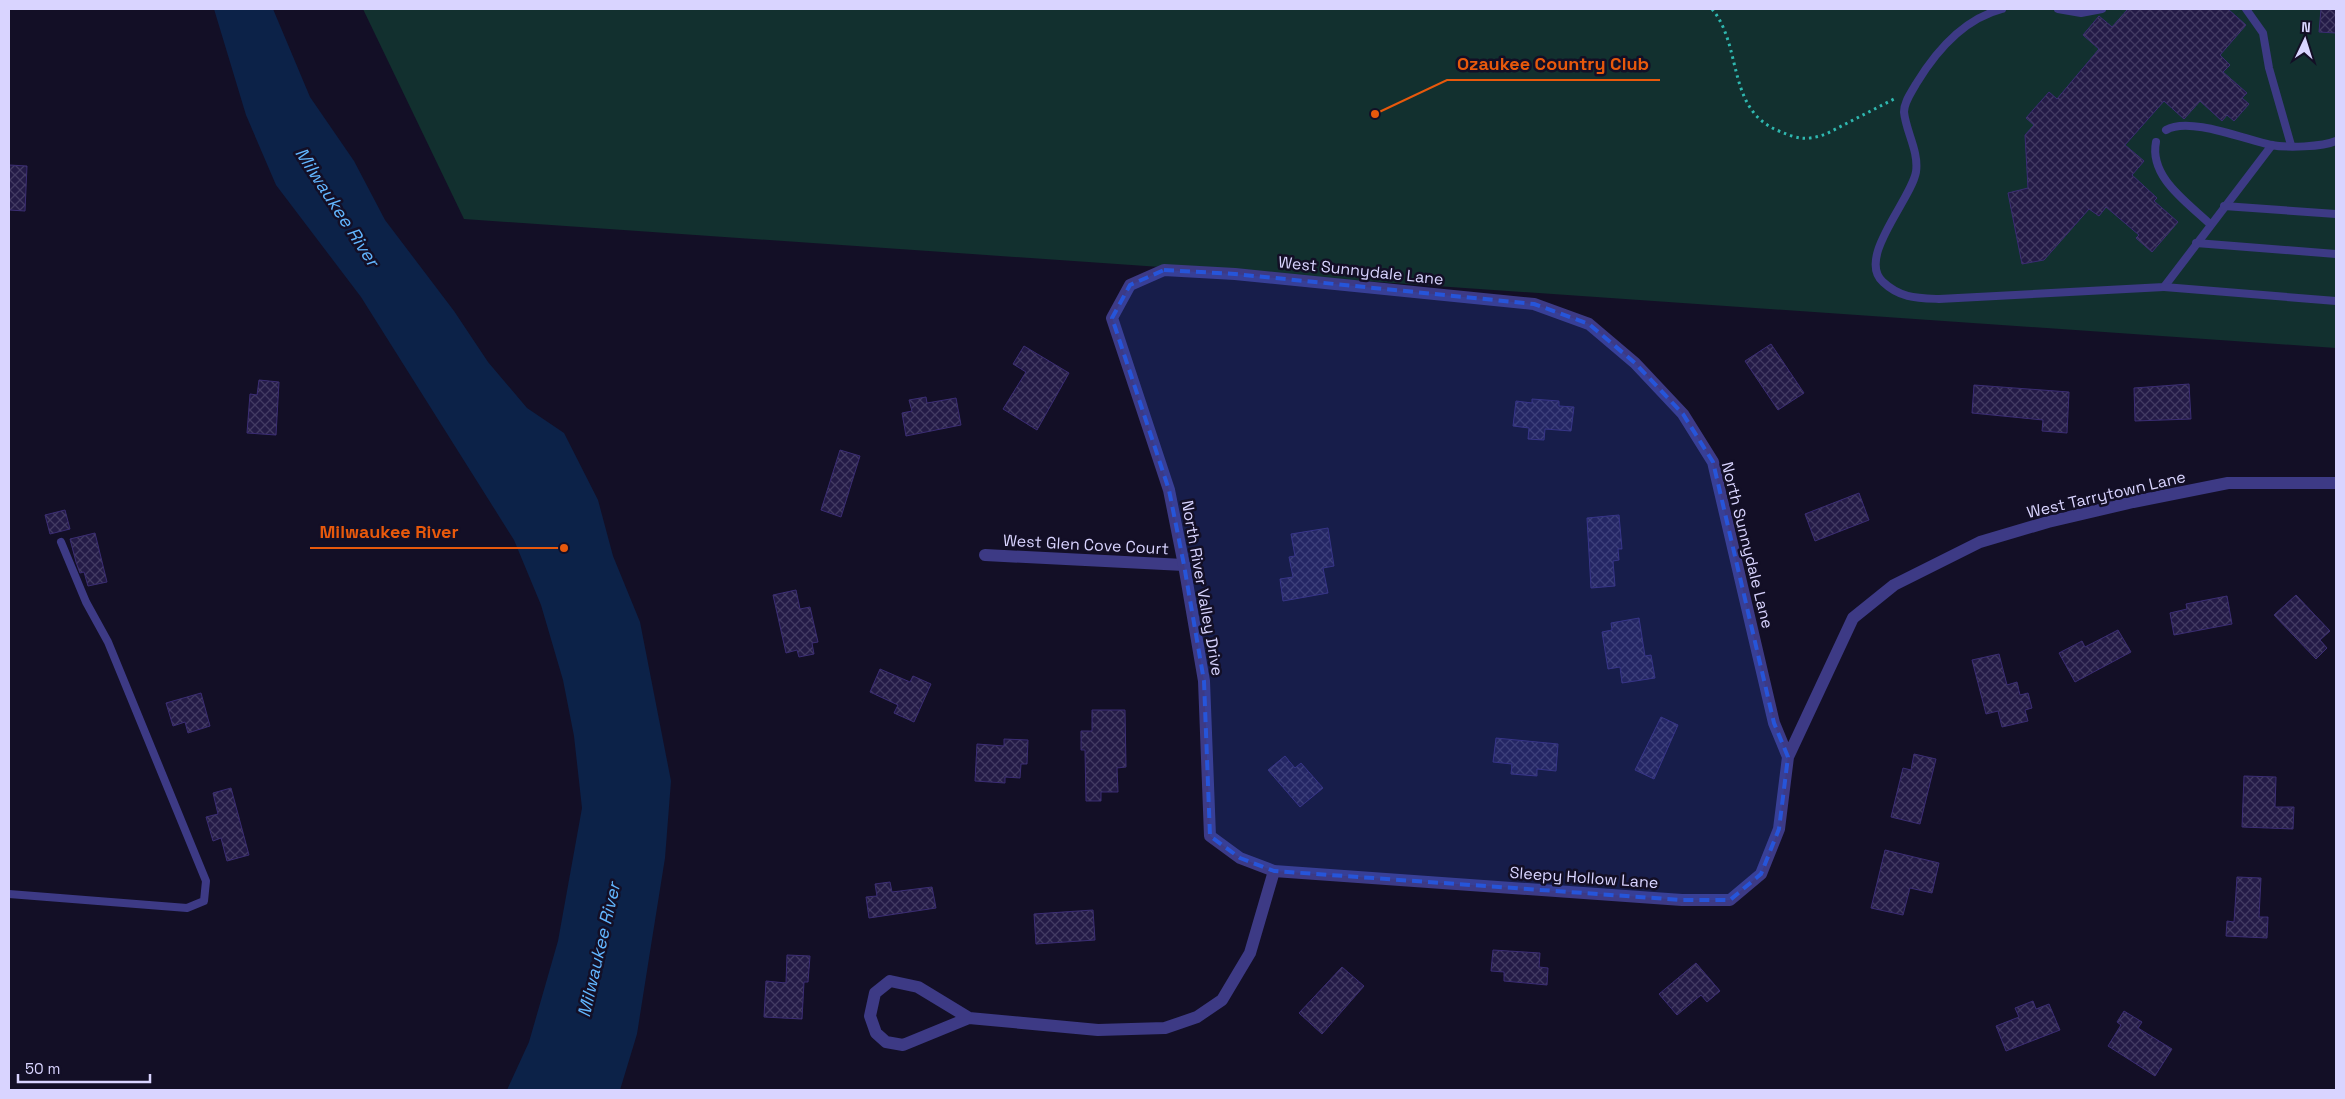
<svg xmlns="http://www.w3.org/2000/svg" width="2345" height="1099" viewBox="0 0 2345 1099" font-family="'Space Grotesk',sans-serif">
<defs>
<pattern id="building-cross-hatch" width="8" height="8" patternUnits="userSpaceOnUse" patternTransform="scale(1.25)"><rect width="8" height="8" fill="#241b47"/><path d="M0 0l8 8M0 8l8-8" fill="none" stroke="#433b63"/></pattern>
</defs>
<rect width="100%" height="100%" fill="#130f26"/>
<path fill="#12302f" d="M363 9H2336V348L464 219Z"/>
<path fill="#0c2248" d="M214 9H273L310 97 354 161 385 220 454 311 488 362 527 408 564 433 598 500 613 556 640 622 671 781 665 858 649 958 637 1034 620 1090H507L529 1042 558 941 582 808 574 736 563 680 541 605 514 540 361 297 276 185 246 115Z"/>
<g fill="url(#building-cross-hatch)" stroke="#3b2d73">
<path d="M2128 9H2228L2246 25 2220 55 2230 65 2223 72 2247 93 2242 98 2249 104 2234 121 2227 115 2222 121 2200 101 2184 119 2164 101 2125 145 2144 161 2132 175 2157 198 2154 201 2178 222 2152 252 2136 238 2139 235 2106 207 2099 216 2089 209 2044 260 2022 264 2008 193 2028 188 2025 135 2034 125 2026 118 2049 92 2057 99 2099 49 2083 35 2099 16 2112 27Z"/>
<path d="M2321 9H2336V33L2319 32Z"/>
<path d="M9 165 27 166 25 211 9 210Z"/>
<path d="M1771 344 1804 393 1778 410 1745 361Z"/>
<path d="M1024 346 1069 373 1037 430 1003 409 1026 372 1013 364Z"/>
<path d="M259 380 279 382 276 435 247 433 250 394 257 395Z"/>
<path d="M2189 384 2191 419 2135 421 2134 388Z"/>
<path d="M1974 385 2069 392 2067 433 2042 431 2043 420 1972 413Z"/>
<path d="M926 397 927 403 956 398 961 425 906 436 902 413 912 411 909 400Z"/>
<path d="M1532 399 1559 401V406L1574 407 1571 431 1545 429 1544 440 1528 439 1529 428 1513 426 1516 401 1532 403Z"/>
<path d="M840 450 860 456 841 517 821 510Z"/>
<path d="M1859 493 1869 520 1815 541 1805 514Z"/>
<path d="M65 510 70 529 50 534 45 515Z"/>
<path d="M1619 515 1622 549H1618L1619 560 1613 561 1615 586 1591 588 1587 518Z"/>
<path d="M1328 528 1334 566 1323 568 1328 593 1283 601 1280 579 1293 577 1289 557 1295 556 1291 534Z"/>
<path d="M95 533 107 582 88 586 84 572 80 573 76 562 70 539Z"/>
<path d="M796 590 800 609 810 607 818 642 812 643 814 654 799 657 797 650 786 653 773 595Z"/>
<path d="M2296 595 2330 631 2320 640 2327 648 2316 659 2274 615Z"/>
<path d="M2227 596 2232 624 2174 635 2170 613 2187 609 2186 604Z"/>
<path d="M1639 618 1645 656 1651 655 1655 678 1622 683 1620 667 1608 669 1602 632 1612 630 1611 623Z"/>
<path d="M2118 630 2131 652 2075 682 2059 653 2082 641 2085 647Z"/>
<path d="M1999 654 2007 685 2017 682 2020 695 2028 693 2032 708 2025 710 2028 721 2002 727 1998 711 1986 714 1972 660Z"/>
<path d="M880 669 910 682 913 676 931 684 914 722 894 713 898 705 870 692Z"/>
<path d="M201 693 210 726 188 733 185 722 173 726 166 703Z"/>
<path d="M1092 710H1125L1126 767 1117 768 1118 792H1101V801H1086L1085 750H1081V731H1092Z"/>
<path d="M1661 717 1678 725 1654 779 1635 770Z"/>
<path d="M1496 738 1558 744 1556 771 1537 769V776L1511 774 1512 764 1493 762Z"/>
<path d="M1004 739 1028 740 1027 764H1021L1020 778 1005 777V783L975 781 977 744 1004 746Z"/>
<path d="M1914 754 1936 759 1920 824 1891 817 1903 768 1911 770Z"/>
<path d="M1285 756 1295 768 1301 763 1323 788 1300 807 1268 770Z"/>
<path d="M2244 776 2276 777 2275 807H2294L2293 829 2242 827Z"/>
<path d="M231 788 249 855 227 861 221 838 213 841 206 817 218 814 213 793Z"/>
<path d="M1885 850 1939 863 1932 893 1910 888 1903 915 1871 908Z"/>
<path d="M2237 877 2261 878 2259 917H2268L2267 938 2226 936 2227 921 2234 922Z"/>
<path d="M890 882 892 892 932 887 936 908 869 918 866 897 877 896 875 884Z"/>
<path d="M1093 910 1095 940 1036 944 1034 914Z"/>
<path d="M1493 950 1540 953 1539 967 1548 968 1547 985 1504 981V972L1491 971Z"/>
<path d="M787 955 810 956 808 982H804L802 1019 764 1017 766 981 786 983Z"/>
<path d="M1696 963 1720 991 1707 1002 1701 995 1677 1015 1659 994Z"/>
<path d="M1342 967 1364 986 1322 1034 1299 1013Z"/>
<path d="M2033 1001 2036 1009 2049 1004 2060 1030 2006 1051 1996 1026 2019 1017 2015 1008Z"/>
<path d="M2124 1011 2142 1022 2138 1028 2172 1049 2155 1076 2108 1046 2121 1025 2117 1022Z"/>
</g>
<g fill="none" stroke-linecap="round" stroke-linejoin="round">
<path stroke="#2fb8b0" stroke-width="3" stroke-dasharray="2.5 4" stroke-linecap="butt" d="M1712 9C1743 46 1726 110 1779 131 1798 139 1806 141 1826 134L1894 99"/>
<g stroke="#3d3a85" stroke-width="8">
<path d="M2002 9C1963 19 1936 51 1916 84 1911 93 1904 102 1904 112 1906 132 1919 151 1916 172 1911 200 1856 258 1883 282 1900 298 1916 298 1939 299L2164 287 2272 145"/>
<path d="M2058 9 2081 13 2102 9"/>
<path d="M2246 9 2263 33 2269 68 2291 145"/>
<path d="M2166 130C2189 116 2246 140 2271 145 2287 148 2322 147 2336 141"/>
<path d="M2156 142C2149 177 2187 202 2210 224"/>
<path d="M2224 206 2336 214"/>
<path d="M2196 243 2336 254"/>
<path d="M2164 287 2336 301"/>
<path d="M9 894 187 908 204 901 206 881 108 642 86 602 61 542"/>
</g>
<g stroke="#3d3a85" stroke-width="12">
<path d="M985 555 1184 565"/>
<path d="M1788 757 1774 723 1713 462 1683 414 1635 363 1589 324 1534 304 1235 274 1164 270 1130 285 1112 318 1169 490 1184 565 1204 681 1210 836 1240 858 1274 871 1682 900H1730L1761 874 1779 829 1788 757 1853 618 1894 585 1980 542 2048 522 2133 502 2228 483H2336"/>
<path d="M969 1018 903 1045 886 1042 876 1033 870 1016 875 993 890 981 918 987 969 1018 1098 1030 1165 1028 1197 1017 1222 1000 1250 953 1274 871"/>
</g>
</g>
<path fill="#2655da" fill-opacity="0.2" stroke="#2655da" stroke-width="4" stroke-dasharray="10 6" stroke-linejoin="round" d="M1164 270 1235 274 1534 304 1589 324 1635 363 1683 414 1713 462 1774 723 1788 757 1779 829 1761 874 1730 900H1682L1274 871 1240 858 1210 836 1204 681 1184 565 1169 490 1112 318 1130 285Z"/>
<g text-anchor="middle" stroke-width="5" stroke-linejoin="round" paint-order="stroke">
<g font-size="16" fill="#d9d4ff" stroke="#130f26">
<text transform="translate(1361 270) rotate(6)" y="6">West Sunnydale Lane</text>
<text transform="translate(2106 494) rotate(-13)" y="6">West Tarrytown Lane</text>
<text transform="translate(1086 544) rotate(3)" y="6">West Glen Cove Court</text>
<text transform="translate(1748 545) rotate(76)" y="6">North Sunnydale Lane</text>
<text transform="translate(1203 588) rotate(80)" y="6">North River Valley Drive</text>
<text transform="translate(1584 877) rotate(4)" y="6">Sleepy Hollow Lane</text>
</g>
<g font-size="18" font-style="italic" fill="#62b6ff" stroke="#130f26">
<text transform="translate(337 207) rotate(57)" y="6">Milwaukee River</text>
<text transform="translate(599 950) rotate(-77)" y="6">Milwaukee River</text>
</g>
</g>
<path fill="none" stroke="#e8590c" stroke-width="2" d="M1375 114L1447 80H1660M564 548L469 548H310"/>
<g fill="#e8590c" stroke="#130f26" stroke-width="2">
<circle cx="1375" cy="114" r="5"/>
<circle cx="564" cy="548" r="5"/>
</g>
<g font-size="18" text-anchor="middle" font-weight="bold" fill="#e8590c" stroke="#130f26" stroke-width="5" stroke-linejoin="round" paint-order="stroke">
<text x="1553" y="70">Ozaukee Country Club</text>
<text x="389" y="538">Milwaukee River</text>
</g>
<rect width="2345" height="1099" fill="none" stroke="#d9d4ff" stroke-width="20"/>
<g transform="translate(2305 40) rotate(4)" stroke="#130f26" stroke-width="4" paint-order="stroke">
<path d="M0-4L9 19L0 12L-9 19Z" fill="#d9d4ff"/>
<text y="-8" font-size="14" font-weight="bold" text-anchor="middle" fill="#d9d4ff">N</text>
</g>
<path d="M18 1074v8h132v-8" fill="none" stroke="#d9d4ff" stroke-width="2.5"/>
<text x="25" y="1074" font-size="15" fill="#d9d4ff" stroke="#130f26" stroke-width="4" paint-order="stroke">50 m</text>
</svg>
